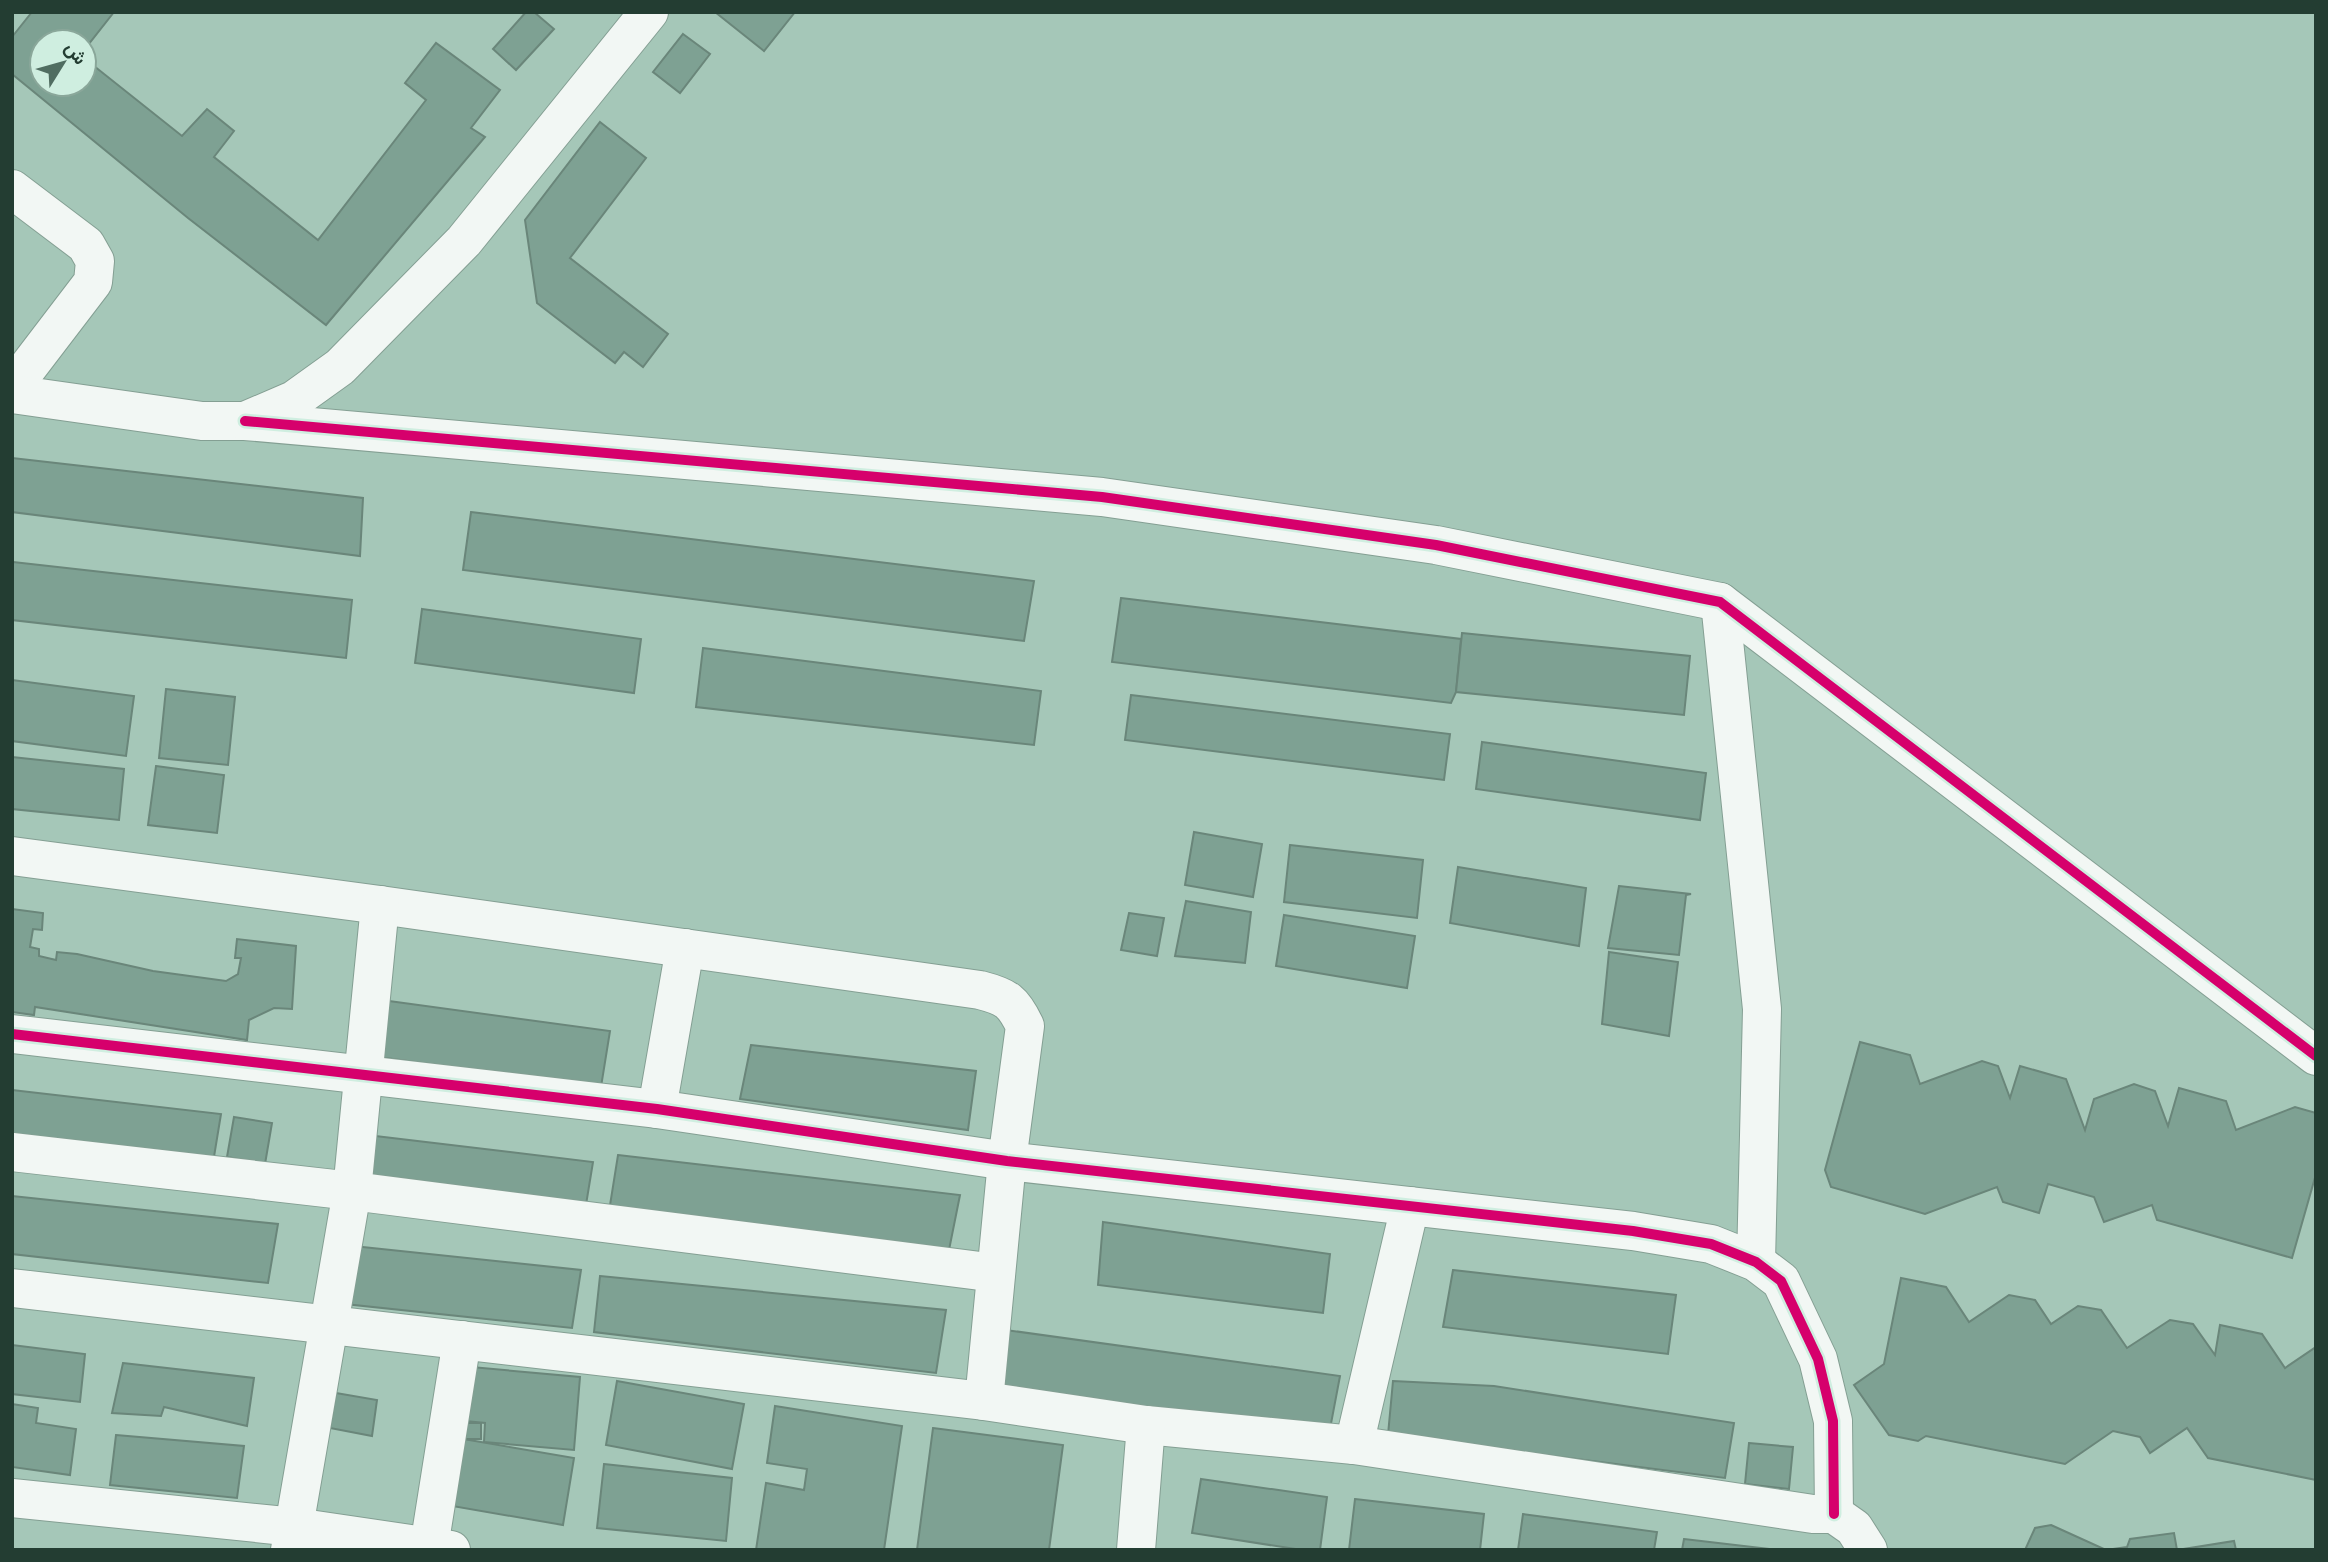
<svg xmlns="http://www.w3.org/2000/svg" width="2328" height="1562" viewBox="0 0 2328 1562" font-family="'Playfair Display',Vazirmatn,serif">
<rect width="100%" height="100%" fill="#a5c7b8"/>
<g fill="#7ea193" stroke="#6a867a" stroke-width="2">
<path d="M32 12H114L84 50V42H42V84H84V58L182 136 207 109 234 131 214 157 318 240 426 100 405 83 436 43 500 90 471 128 485 137 326 325 188 218 12 74V37Z"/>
<path d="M526 12H534L554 29 516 70 493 49Z"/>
<path d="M715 12H795L764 51Z"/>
<path d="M683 34 710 54 680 93 653 72Z"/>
<path d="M600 122 646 158 570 258 668 334 643 367 624 352 615 363 537 303 525 220Z"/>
<path d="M12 458 363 498 360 556 12 512Z"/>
<path d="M471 512 1034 581 1024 641 463 570Z"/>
<path d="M13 562 352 600 346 658 12 620Z"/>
<path d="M1121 598 1461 639 1456 692 1451 703 1112 662Z"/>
<path d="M422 609 641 639 634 693 415 663Z"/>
<path d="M1462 633 1690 656 1684 715 1456 692Z"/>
<path d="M703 648 1041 691 1034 745 696 707Z"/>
<path d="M12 680 134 696 126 756 12 741Z"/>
<path d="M166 689 235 697 228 765 159 758Z"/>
<path d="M1131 695 1450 734 1444 780 1125 740Z"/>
<path d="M1482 742 1706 773 1700 820 1476 789Z"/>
<path d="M12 757 124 769 119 820 12 809Z"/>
<path d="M156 766 224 775 217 833 148 825Z"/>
<path d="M1194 832 1262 844 1253 897 1185 885Z"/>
<path d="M1290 845 1423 860 1417 918 1284 902Z"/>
<path d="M1458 867 1586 888 1579 946 1450 923Z"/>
<path d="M1619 886 1691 894 1686 895 1679 955 1608 948Z"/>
<path d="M1186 901 1251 912 1245 963 1175 956Z"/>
<path d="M12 909 43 913 42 930 33 929 30 947 39 949V956L56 960 57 952 77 954 153 971 226 981 238 974 241 958H235L237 939 296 946 292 1009 274 1008 249 1020 247 1040 35 1007 34 1015 12 1012Z"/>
<path d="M1129 913 1164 918 1157 956 1121 950Z"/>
<path d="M1284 915 1415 936 1407 988 1276 966Z"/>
<path d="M1609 952 1678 962 1669 1036 1602 1024Z"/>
<path d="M389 1001 610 1031 601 1087 378 1057Z"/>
<path d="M1860 1042 1910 1055 1920 1084 1982 1061 1998 1066 2010 1098 2020 1066 2066 1079 2085 1130 2094 1099 2134 1084 2155 1091 2168 1126 2179 1088 2226 1101 2236 1130 2295 1107 2316 1113V1174L2292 1258 2157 1220 2152 1205 2104 1222 2094 1197 2048 1184 2039 1213 2003 1202 1997 1187 1925 1214 1831 1187 1825 1170Z"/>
<path d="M751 1045 976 1071 968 1130 740 1099Z"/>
<path d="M12 1090 221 1114 212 1169 12 1148Z"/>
<path d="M234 1117 272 1123 265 1164 227 1157Z"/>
<path d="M367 1135 593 1162 584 1217 361 1186Z"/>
<path d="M618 1155 960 1195 947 1260 607 1224Z"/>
<path d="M12 1196 278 1224 268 1283 12 1254Z"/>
<path d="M1103 1222 1330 1254 1323 1313 1098 1285Z"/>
<path d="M353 1246 581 1270 572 1328 345 1304Z"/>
<path d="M1453 1270 1676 1295 1668 1354 1443 1327Z"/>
<path d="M600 1276 946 1310 936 1373 594 1332Z"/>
<path d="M1901 1278 1946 1287 1969 1322 2009 1295 2035 1300 2051 1324 2078 1306 2101 1310 2127 1348 2170 1320 2193 1324 2215 1355 2220 1325 2262 1334 2285 1368 2316 1347V1480L2208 1458 2187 1428 2150 1453 2140 1437 2113 1431 2065 1464 1926 1436 1918 1441 1889 1435 1854 1385 1884 1364Z"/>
<path d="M1006 1330 1340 1376 1330 1429 999 1391Z"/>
<path d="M12 1345 85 1354 80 1402 12 1394Z"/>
<path d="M123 1363 254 1378 247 1426 164 1407 161 1416 112 1413Z"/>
<path d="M449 1365 580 1377 574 1450 484 1442 485 1423 444 1419Z"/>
<path d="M617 1381 744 1404 732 1469 606 1445Z"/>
<path d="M1393 1381 1494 1386 1734 1423 1725 1478 1388 1435Z"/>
<path d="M336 1393 377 1400 372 1436 330 1428Z"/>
<path d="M12 1404 38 1408 36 1423 76 1429 70 1475 12 1467Z"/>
<path d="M775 1406 902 1426 884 1550H756L766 1483 804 1490 807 1469 767 1463Z"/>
<rect x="446" y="1423" width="35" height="16"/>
<path d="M933 1428 1063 1445 1049 1550H917Z"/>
<path d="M116 1435 244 1446 237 1498 110 1485Z"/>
<path d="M446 1436 574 1458 563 1525 435 1503Z"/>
<path d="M1749 1443 1793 1447 1789 1489 1745 1484Z"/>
<path d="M604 1464 732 1478 726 1541 597 1528Z"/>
<path d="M1201 1479 1327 1497 1320 1550H1302L1192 1533Z"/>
<path d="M1355 1499 1484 1514 1480 1550H1349Z"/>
<path d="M1523 1514 1657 1532 1654 1550H1518Z"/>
<path d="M2051 1525 2106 1550 2127 1547 2130 1539 2174 1533 2177 1550 2234 1541 2236 1550H2025L2035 1528Z"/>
<path d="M1684 1539 1778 1550H1682Z"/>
</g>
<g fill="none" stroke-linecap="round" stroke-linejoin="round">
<g stroke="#849f93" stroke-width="40">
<g id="minor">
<path d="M12 189 86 245 95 261 93 282 12 388"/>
<path d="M12 394 202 421H245L294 400 340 367 464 241 649 12"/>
<path d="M245 421 1102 497 1436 545 1720 602 2316 1056"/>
<path d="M1720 602 1762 1009 1756 1262"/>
<path d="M12 856 380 905 980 990C1007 997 1013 1001 1025 1026L1007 1161 984 1401"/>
<path d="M12 1034 657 1109 1007 1161 1633 1231 1711 1244 1756 1262 1781 1281 1818 1359 1833 1421 1834 1514"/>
<path d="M657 1109 685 948"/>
<path d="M12 1152 352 1191 996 1273"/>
<path d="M12 1288 984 1401 1146 1425 1354 1445 1813 1514H1834L1854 1528 1868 1550"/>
<path d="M1354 1445 1410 1206"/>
<path d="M12 1498 295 1527 451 1550"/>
<path d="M429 1547 462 1340"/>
<path d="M290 1550 352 1191 380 905"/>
<path d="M1136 1550 1146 1425"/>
</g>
</g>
<use href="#minor" stroke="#f2f7f4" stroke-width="38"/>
<g stroke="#cfeee0" stroke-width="15">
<g id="cycleway">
<path d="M245 421 1102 497 1436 545 1720 602 2316 1056"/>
<path d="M12 1034 657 1109 1007 1161 1633 1231 1711 1244 1756 1262 1781 1281 1818 1359 1833 1421 1834 1514"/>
</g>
</g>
<use href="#cycleway" stroke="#d6006c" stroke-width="10"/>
</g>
<rect width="2328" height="1562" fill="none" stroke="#233d32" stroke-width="28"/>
<g transform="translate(63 63) rotate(53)"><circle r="33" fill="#cfeee0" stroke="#8aa79a" stroke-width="2"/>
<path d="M0-5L12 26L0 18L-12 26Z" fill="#506d61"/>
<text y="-10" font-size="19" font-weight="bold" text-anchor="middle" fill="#233d32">ش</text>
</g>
</svg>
